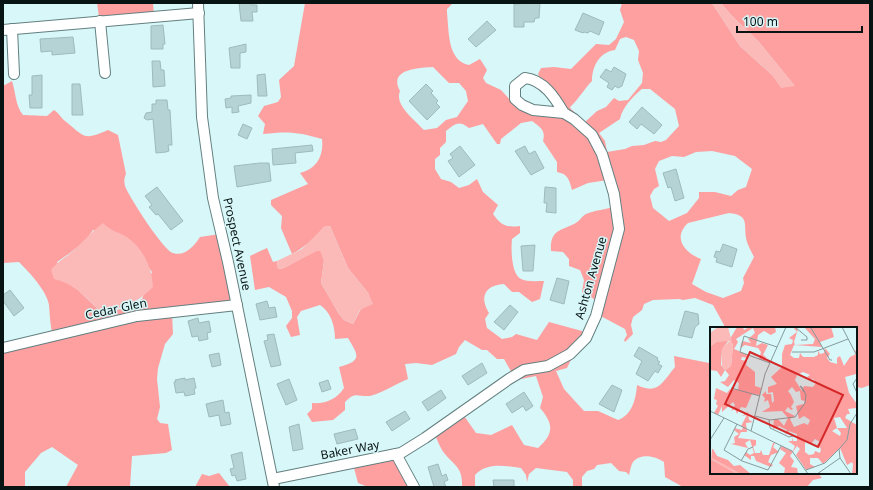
<svg xmlns="http://www.w3.org/2000/svg" width="873" height="490" viewBox="0 0 873 490" font-family="'Noto Sans',sans-serif">
<rect width="100%" height="100%" fill="#d8f7f8"/>
<g fill="#fe9fa0" fill-rule="evenodd">
<path d="M97 3H153L154 16 99 17Z"/>
<path d="M305 3H453L447 9V13C449 30 447 61 469 65L480 59 487 70 483 78 486 83 501 90 515 105 548 112 559 99 542 83 538 74 541 68 554 67 571 69 596 44 609 45 616 39 624 22 620 10 622 3H712L740 46 771 74 794 85 759 42 731 15 721 3H870V385L862 388 856 387V328H724V325L713 305 695 298 683 300 679 299 653 300 644 304 642 310 633 317 631 325 633 334 625 342 624 340 627 335 625 329 597 314 599 302 582 292 584 280 580 270 569 266V259L563 252 551 251C550 231 559 231 574 224 579 222 581 217 586 214 595 210 604 210 613 207L608 180 588 183 572 190C569 179 568 174 557 172V162L543 141C546 130 540 127 532 121L521 123 501 139 500 144H497L483 124 469 128C459 120 455 124 446 131V142L440 148V155L435 159V169L441 179 451 182 459 188 469 185 477 179 483 192 498 205 493 214C501 225 506 228 520 226V233L512 239C511 249 511 274 521 279 526 282 537 281 544 281L540 299 532 302 519 292H512L504 284C485 285 479 297 489 313L485 319 487 328 502 339 512 337 516 334 537 340 549 322 582 331 584 333 567 368 556 371 564 389 584 411H598L618 420C632 415 636 399 637 385 658 395 662 383 675 367L674 356 709 363 711 362V473H818L822 478 813 480 807 487H683L665 477 664 462C655 456 641 453 633 462 631 465 630 471 629 475L626 472 619 471 611 463 597 465 594 469 587 471 582 477V487H573V480L567 472 536 468 529 474 527 482 526 475 521 468C505 466 487 462 475 475V487H462C463 465 453 466 442 450 439 445 437 439 434 433L462 413 476 433 491 435 512 425 524 445 538 448C554 434 554 424 540 408L543 397 536 376 516 380 504 359H497L487 350H482L465 340 459 347 456 354 432 365 416 363 405 364 408 379C398 383 380 394 370 396 358 397 355 391 345 402V410L333 420 312 422 307 414 312 409V403C326 404 337 399 344 388L339 367C362 361 359 356 348 338L335 339C335 326 331 312 320 305L301 311 297 317 300 335 291 337 286 326 292 318V311L286 297 269 287 255 290 250 256 267 248 273 262 277 261 278 269 284 268 317 250 321 251 324 261 321 283 339 314 344 320 353 324 369 294 348 268 330 226 324 227C314 239 305 247 292 254L281 228 282 216 271 205V200L308 184 300 173C317 169 324 155 322 139 299 132 288 131 263 134L265 124 258 116 264 106 278 102 281 97 279 80 294 66ZM626 37 634 40 639 51 638 60 643 73 642 83 628 100 619 101 614 98 606 107 597 111 585 122 571 109 570 107C579 99 584 89 592 81 592 67 599 52 615 50L620 39ZM433 67 449 83H459L466 91 468 101 457 117 446 120 437 128 424 130C415 120 394 105 400 91 388 69 418 68 433 67ZM642 89H650L675 109 679 126 666 140 661 142 655 141 644 145 632 146 625 149 607 152 605 141 599 133 620 119C622 108 633 96 642 89ZM712 151 735 156 752 169 746 187 738 190 731 196 715 192H699V198L687 213 669 221 653 208 650 196 654 189 659 186 655 169 659 161 672 156 684 157 696 152ZM729 213C749 215 744 223 746 238 747 244 751 251 754 257L743 278 744 283 741 291 723 298 706 292 692 284 701 259C685 253 672 238 688 223Z"/>
<path d="M12 81C16 93 15 105 23 115L47 116 54 110C59 113 60 117 65 121 85 137 83 141 108 130L118 135 126 174C124 178 124 182 125 186 129 197 164 251 173 253 185 257 194 246 200 237L220 234 235 301 172 313 173 334 165 344 158 368 157 379 160 407 157 419 160 423 168 424 172 450 166 453 132 456 130 487H66L78 465 52 447 41 453 25 472V487H3V353L53 336C50 325 50 316 49 305 47 291 29 272 19 262L3 263V86ZM93 230C130 231 132 245 152 272L142 299 122 309 101 312 78 290 66 282 57 262C70 253 85 243 93 230Z"/>
<path d="M396 454 413 487H368L358 483 353 464Z"/>
<path d="M219 473 230 487H195L202 474 209 476Z"/>
</g>
<g fill="#fbb9b8">
<path d="M712 3H721L731 15 759 42 795 86 781 88 771 74 740 46Z"/>
<path d="M103 223C111 231 118 232 127 237 144 249 152 268 153 287 137 303 123 309 101 312 87 298 75 284 54 279L51 270C57 262 65 258 73 251 83 242 92 231 103 223Z"/>
<path d="M330 226 348 268 369 294 373 304 360 310 353 324 344 320 339 314 321 283 324 261 320 251H317L284 268 278 269 277 261 302 249 324 227Z"/>
</g>
<g fill="#b5d3d4" stroke="#9ebbbc">
<path d="M239 3H252V5H257V12H252L253 21H241Z"/>
<path d="M532 3H540L539 18H535L534 22H524V27H514V4Z"/>
<path d="M583 13 604 22 599 35 590 31 588 33 584 32 583 33 575 30Z"/>
<path d="M487 21 496 30 476 47 468 39Z"/>
<path d="M163 25 165 44H163V49H151V26Z"/>
<path d="M73 37 75 53 52 55V51L41 52 40 39Z"/>
<path d="M246 44V52L240 53V68H231L229 48Z"/>
<path d="M152 61H160L161 70H164L165 86 153 87Z"/>
<path d="M614 67 626 74 622 86 618 88 615 86 612 90 607 87 609 83 600 77 606 69 611 72Z"/>
<path d="M265 74 267 96H258L257 75Z"/>
<path d="M42 75V108H30L29 95H32V76Z"/>
<path d="M72 84H80L83 115H72Z"/>
<path d="M426 84 433 91 431 93 438 101 436 103 440 107 427 120 409 101Z"/>
<path d="M251 95V103L238 106 239 112 232 113V107L226 108 225 99 231 98V96Z"/>
<path d="M156 100H167L168 110H170L172 145H168L169 151 166 152 156 153 153 119 147 120 144 118 146 113 152 112V104H156Z"/>
<path d="M642 107 662 125 654 134 641 124 637 129 629 122Z"/>
<path d="M243 124 252 128 247 139 238 135Z"/>
<path d="M312 145 313 151 295 153 296 163 273 165 272 149Z"/>
<path d="M460 146 475 165 459 177 448 161 453 158 450 154Z"/>
<path d="M525 146 529 154 535 151 544 168 531 175 515 151Z"/>
<path d="M260 163H269L271 181 237 187 234 166Z"/>
<path d="M676 169 684 198 675 201 671 187 668 188 663 173Z"/>
<path d="M157 187 183 221 171 230 158 214 156 215 149 207 152 205 145 196Z"/>
<path d="M545 187 556 188V213L546 212 547 203H544Z"/>
<path d="M723 244 737 249 732 267 716 262 717 258 714 257 716 251 720 252Z"/>
<path d="M535 245 533 271H523L521 246Z"/>
<path d="M557 278 569 281 564 304 550 300Z"/>
<path d="M10 290 24 308 14 316 3 301V295Z"/>
<path d="M267 301 269 308 275 307 277 317 260 320 256 304Z"/>
<path d="M510 305 518 312 504 330 494 322Z"/>
<path d="M685 311 698 314 699 324 695 327 692 338 678 335Z"/>
<path d="M198 318 199 323 209 321 211 332 207 333 208 339 199 341 198 336 192 337 188 321Z"/>
<path d="M274 334 281 365 271 367 264 341 268 340 267 335Z"/>
<path d="M639 347 658 358 657 360 660 362 658 364 662 366 658 373 655 371 648 381 636 374 642 361 634 356Z"/>
<path d="M219 353 221 365 212 367 209 355Z"/>
<path d="M482 363 487 373 468 385 462 376Z"/>
<path d="M185 378V380L194 378 196 388 194 389 195 394 185 396 184 392 176 393 174 382H176L175 380Z"/>
<path d="M289 379 297 400 286 405 277 384Z"/>
<path d="M328 380 331 389 322 392 319 383Z"/>
<path d="M612 385 622 390 614 412 599 404Z"/>
<path d="M441 390 446 398 428 411 422 402Z"/>
<path d="M524 392 533 406 526 411 523 406 512 413 506 404Z"/>
<path d="M223 400 225 413 229 412 231 424 221 426 219 415 209 417 206 404Z"/>
<path d="M405 411 410 419 392 431 386 422Z"/>
<path d="M299 424 303 449 293 451 289 427Z"/>
<path d="M355 429 358 439 337 444 334 434Z"/>
<path d="M242 452 246 479 237 481 235 475 232 476 230 469 234 468 231 455Z"/>
<path d="M438 464 442 476 446 474 448 480 444 482 446 487H434L428 467Z"/>
<path d="M493 480H514V487H494Z"/>
</g>
<g fill="none" stroke-linecap="round" stroke-linejoin="round">
<g stroke="#637f80" stroke-width="12">
<g id="minor">
<path d="M198 3 202 117 213 198 228 262 274 487"/>
<path d="M100 21 105 73"/>
<path d="M12 29 14 74"/>
<path d="M3 30 199 13"/>
<path d="M3 348 137 316 237 305"/>
<path d="M396 454 414 487"/>
<path d="M273 479 401 453 425 438 509 379 524 370 548 366 570 354 586 338 596 316 619 229 614 194 602 154 592 135 574 119 564 113 533 110 522 105 515 99V86L525 78C544 80 555 98 564 113"/>
</g>
</g>
<use href="#minor" stroke="#fff" stroke-width="10"/>
</g>
<g text-anchor="middle" stroke-width="3" stroke-linejoin="round" paint-order="stroke">
<g font-size="12" fill="#081314" stroke="#d8f7f8">
<text transform="translate(237 244) rotate(78)" y="4">Prospect Avenue</text>
<text transform="translate(591 278) rotate(-74)" y="4">Ashton Avenue</text>
<text transform="translate(116 309) rotate(-12)" y="4">Cedar Glen</text>
<text transform="translate(350 450) rotate(-11)" y="4">Baker Way</text>
</g>
</g>
<g transform="translate(710 327)">
<rect width="147" height="147" fill="#d8f7f8"/>
<path d="M27 0H33L34 3 39 0H65L66 5 61 8 54 4 48 8 46 19 52 16 58 18 53 28 56 30 55 34 49 32 51 25 48 21 35 18 30 21 32 14 41 16 38 12 45 6 43 1 26 12 28 15 24 22 39 28 38 31 32 30 31 33 37 34 36 38 45 45V59L51 61 50 68 42 67 36 81 31 80 27 87 25 82 21 84 25 78 23 75 12 85V79L8 88 4 86 8 79 6 77 7 73 4 72 6 61 17 66 20 62 28 63 29 56 24 53 18 60 10 55 15 54 19 48 15 43 11 50 7 44 0 43V20L6 15 19 13 12 22 11 38 15 43 21 39 23 18 20 12ZM83 0 88 2 84 15 85 18 103 17 105 12 94 0H121L124 10 110 15 112 20 84 18 80 28 84 31H89L90 26 93 30H104L108 28V24L110 27 114 26 115 21 120 27 117 31 120 35 127 37V31L130 29 134 39 140 30 146 27 145 24 147 23 146 47 135 50 139 66 147 77 146 81 138 82 140 87H137L135 91 147 98V147H142L143 138 142 135 137 138 130 121 113 137 108 131H100V137L105 140 96 143 86 128 90 122 87 119 80 129 84 134 81 140 87 141 88 147H74L75 141 69 136 76 126 70 122 72 119 83 124 85 119 78 114H82V110L83 114H87V107L79 104 75 108 77 103 69 99 63 102 64 92H68L74 99 78 91 72 84 52 85 60 80 58 73 54 75 55 71 52 68 56 64V67H61L62 76 64 74 63 65 58 66V60L67 57 61 50 72 40V27L75 18 82 17 83 13 79 11 87 5ZM93 45 100 48 97 50 99 52H103L106 56 103 60 94 59 92 64 85 53 87 48ZM82 60 86 65 90 64 91 73 95 74 94 77 86 79 89 92 94 89 100 93 98 98 94 96 84 100 80 92 85 89 75 84 78 80 81 83 83 82 81 80 84 75 81 68 78 64ZM130 90 137 101H127L131 106 130 109 122 104 127 101 124 91ZM105 112 110 115 107 118 111 122 110 126 105 124 104 127 99 128 95 125V114L101 117ZM38 85 39 93 43 95 36 96 37 105H31L28 111 46 113V118L43 120 45 126H50L51 123 53 128H59L63 116H65L63 120 69 125 61 128 58 135 63 138 61 140 46 134 44 129H41V133L34 128 36 125 40 128 44 126 40 113 35 116 38 121 21 117 25 116 24 110 29 107 24 103V101L32 103 33 100 31 99 37 88 32 89ZM2 122H3L7 129 18 133 24 139 30 138 41 147H0Z" fill="#fe9fa0" fill-rule="evenodd"/>
<path d="M8 0H18L23 19 21 39 15 43 12 39V21L20 14 6 15 0 20V6Z" fill="#fbb9b8"/>
<path fill="none" stroke="#fbb9b8" stroke-width="2" d="M0 131 29 147"/>
<path fill="none" stroke="#859c9d" stroke-width="1" d="M85 0 97 10V13H91M132 0 147 29M101 1 120 33H122M82 25H104L138 12M60 36 30 25 34 9 67 20M147 51 143 57 147 66M21 61 50 69M0 84 82 124 98 147M45 89 60 93 85 90 95 76 96 68 92 60 90 59 94 65M59 93 60 101 79 110 83 109M27 97 14 123 32 134 58 143 71 119M41 104 55 47 76 0M0 113 14 91M130 131 141 147M31 134 38 122 43 120M96 143 115 136 129 122 137 113 140 97 147 86M107 147 130 131 129 122"/>
<path fill="#d62828" fill-opacity="0.15" stroke="#d62828" stroke-width="2" d="M40 25 133 68 108 120 15 77Z"/>
<rect width="147" height="147" fill="none" stroke="#081314" stroke-width="2"/>
</g>
<rect width="873" height="490" fill="none" stroke="#081314" stroke-width="8"/>
<path d="M737 26v6h125v-6" fill="none" stroke="#081314" stroke-width="2"/>
<text x="743" y="26" font-size="12" fill="#081314" stroke="#d8f7f8" stroke-width="3" paint-order="stroke">100 m</text>
</svg>
